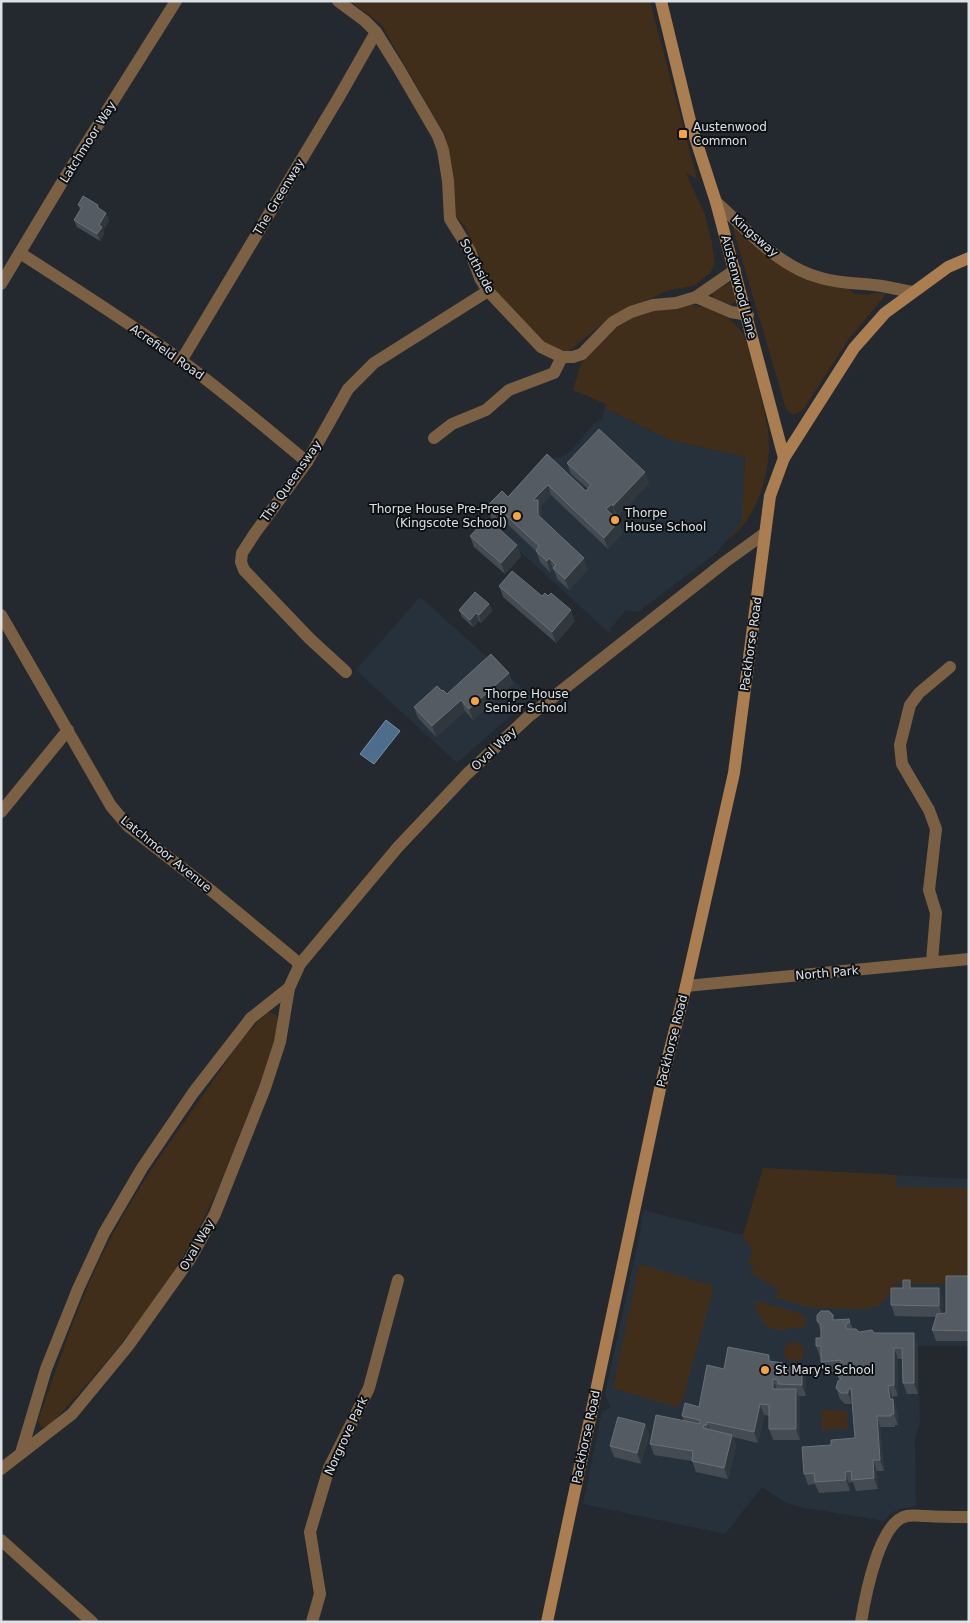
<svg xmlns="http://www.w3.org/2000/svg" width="970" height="1623" viewBox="0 0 970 1623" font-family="'DejaVu Sans',sans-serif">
<rect width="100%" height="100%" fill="#23292f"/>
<g fill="#26313c">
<path d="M605 408 670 440 745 457 743 514 739 527 715 554 638 612 626 610 610 629V634L487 521 541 461 561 457 572 450 595 422 601 420Z"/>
<path d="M420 597 532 697 457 763 356 670Z"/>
<path d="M763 1168 969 1179V1346H918L920 1423 915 1438 916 1506 899 1509 890 1514 884 1521 799 1507 786 1503 762 1487 725 1534 583 1504 602 1411 610 1408 605 1394 640 1233 643 1210 743 1235Z"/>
</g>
<g fill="#412e1a">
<path d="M350 1H650L697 179 686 173 705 215 712 243 715 264 710 273 694 286 669 290 611 317 568 352 546 346 497 294 489 281 465 226 449 210 446 137 381 24Z"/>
<path d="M732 225 755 244 849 289 855 294 869 295 871 293H885V296L848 340 803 410 793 415 786 409Z"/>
<path d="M730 283 732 285 736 300 734 303 729 304 713 298 712 292Z"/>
<path d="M690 305C714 307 736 318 746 340 753 370 763 400 768 430 773 466 758 521 726 541L739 527 742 518 745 457 670 440 605 408 606 404 573 390C576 382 577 374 580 367 588 350 616 325 633 317 648 310 674 307 690 305Z"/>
<path d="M267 1013C274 1012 277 1015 279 1021 274 1053 257 1091 245 1121 232 1155 219 1189 202 1222 162 1299 107 1364 48 1427H41L38 1421C60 1360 80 1295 111 1238 137 1188 169 1143 202 1097 222 1069 241 1036 267 1013Z"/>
<path d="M763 1168 896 1175 897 1187 969 1188V1285L895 1283V1287L880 1305 869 1309 813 1308 800 1305 775 1297 778 1290 750 1272 754 1266 747 1262 753 1253 743 1235Z"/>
<path d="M639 1264 711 1285 713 1291 682 1401 676 1407 613 1388Z"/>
<path d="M758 1301 801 1314 805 1319V1326L804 1328C786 1326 772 1338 761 1318 758 1313 755 1309 755 1303Z"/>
<circle cx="794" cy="1352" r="10"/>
<path d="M821 1410 847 1411 848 1428 822 1430Z"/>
</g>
<path fill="#4e6c8b" stroke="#798fa6" d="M386 720 400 731 374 764 360 754Z"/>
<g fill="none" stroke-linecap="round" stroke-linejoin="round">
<g stroke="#7b6044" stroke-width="12">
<path d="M338 1 365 21 376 32 399 69 438 136 443 150 448 181 450 219 470 251 480 278 488 291 541 347 562 357H573L582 354 613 322 631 312 653 305 676 303 696 297 735 270"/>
<path d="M716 202C748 230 778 267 821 278 841 284 862 283 882 286 892 288 902 290 912 292"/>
<path d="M20 253C74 288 130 323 182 361 225 393 266 428 307 462"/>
<path d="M1 284 64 179 176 1"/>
<path d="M696 297 731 312 748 315"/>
<path d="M181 361 339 97 376 32"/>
<path d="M434 438 452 424 486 410 509 390 554 373 562 357"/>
<path d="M1 615 111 806 128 826 213 892 300 964"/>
<path d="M346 672 310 639 244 570 241 562 242 553 255 533 307 462 348 389 374 363 488 291"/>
<path d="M1 812 68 730"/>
<path d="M932 961 936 913 929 890 936 829 929 810 902 764 900 745 910 705 919 693 950 667"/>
<path d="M686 986 969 959"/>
<path d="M21 1453 46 1369 78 1289 104 1233 142 1168 193 1093 251 1018 289 988"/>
<path d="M1 1469 72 1414 128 1346 190 1259 215 1214 265 1088 280 1042 289 988 300 964 398 847 467 774 528 717 725 562 765 533"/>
<path d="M1 1540 92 1622"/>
<path d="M312 1622 320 1594 310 1532 329 1468 369 1388 398 1280"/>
<path d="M861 1622C865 1598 879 1521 907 1516 913 1515 920 1516 926 1516 941 1517 955 1517 969 1517"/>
</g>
<g stroke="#aa7e51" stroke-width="12">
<path d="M661 1 691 125 716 202 784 458"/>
<path d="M547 1622 660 1089 686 986 734 773 770 496 784 458 854 348 885 313 948 267 969 258"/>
</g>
</g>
<g fill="#444b52">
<path d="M78 205H98L100 210 106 213 109 221 103 230 104 234 100 241 77 227 74 220 80 210Z"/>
<path d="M547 454 586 491 588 489 571 474 567 463 649 483 617 517 615 515 614 516 623 532 608 549 551 495 540 507 542 511V518L588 569 569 590 557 579 554 570 553 569 550 572 540 562 536 551 503 520 499 524 491 517 487 506 508 497Z"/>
<path d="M470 536 517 545 521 556 505 574 474 547Z"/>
<path d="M499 586 542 596 575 621 556 643 503 597Z"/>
<path d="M489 604 492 611 481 623 479 621 473 627 462 617 459 610Z"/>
<path d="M509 673 513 684 473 720 465 711 436 737 418 718 414 707 442 691 447 694Z"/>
<path d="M969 1276V1341H936L932 1330 936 1317 895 1316 891 1305 913 1288 943 1299V1313H946Z"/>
<path d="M835 1320 850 1322 853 1329 859 1332 874 1333 918 1344V1394H907L903 1383V1359H898V1396L892 1397 897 1410 898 1425H895V1427H880L884 1471H877L878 1489 856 1491 853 1482 849 1483 850 1491 819 1493 815 1484 808 1485 804 1474 831 1445 855 1438 852 1401V1404H845L840 1399 836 1388 839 1380 838 1376V1372L825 1373 821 1362V1357H820L816 1346 821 1338V1332L817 1321Z"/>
<path d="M769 1355 771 1361 783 1363 784 1367 806 1378V1396H799L800 1400V1440H773L769 1429V1416L764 1415 758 1443 733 1437 736 1446 728 1479 696 1472 692 1461 654 1455 650 1444 684 1421 682 1416 699 1407 724 1369Z"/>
<path d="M645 1424 649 1435 641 1464 614 1457 610 1446Z"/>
</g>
<g fill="#30373d">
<path d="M106 213 109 221 103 230 104 234 100 241 97 234 99 225Z"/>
<path d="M645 472 649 483 617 517 613 506Z"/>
<path d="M548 485 551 495 540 507 542 511V526L533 500Z"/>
<path d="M612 504 615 515 610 520 606 509Z"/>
<path d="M499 509 503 520 499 524 495 513Z"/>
<path d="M619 521 623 532 608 549 604 538Z"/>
<path d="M517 545 521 556 505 574 501 563Z"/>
<path d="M549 558 553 569 550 572 547 561Z"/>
<path d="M584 558 588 569 569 590 565 579Z"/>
<path d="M489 604 492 611 481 623 479 615Z"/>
<path d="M571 610 575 621 556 643 552 632Z"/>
<path d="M476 613 479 621 473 627 470 620Z"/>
<path d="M509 673 513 684 473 720 469 709Z"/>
<path d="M461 700 465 711 436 737 432 726Z"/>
<path d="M910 1280 914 1291 910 1288Z"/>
<path d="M939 1288 943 1299V1317L939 1306Z"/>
<path d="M914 1333 918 1344V1394L914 1383Z"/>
<path d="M894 1348 898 1359V1396L894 1385Z"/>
<path d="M802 1367 806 1378V1396L802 1385Z"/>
<path d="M773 1379 777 1390 773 1389Z"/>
<path d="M888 1386 892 1397 894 1410 890 1399Z"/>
<path d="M851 1388 855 1399 852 1401V1404L848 1393V1390Z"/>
<path d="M796 1389 800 1400V1440L796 1429Z"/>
<path d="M893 1399 897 1410 898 1425 894 1414Z"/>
<path d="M760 1404 764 1415 758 1443 754 1432Z"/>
<path d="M877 1416 880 1427 884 1471 880 1460Z"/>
<path d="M707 1422 711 1433V1436L707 1425Z"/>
<path d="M645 1424 649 1435 641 1464 637 1453Z"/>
<path d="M732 1435 736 1446 728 1479 724 1468Z"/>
<path d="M873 1460 877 1471 878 1489 874 1478Z"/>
<path d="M845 1472 849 1483 850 1491 846 1480Z"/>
</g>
<g fill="#555b62" stroke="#6a7077">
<path d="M83 196 98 205 97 207 106 213 99 225 102 227 97 234 74 220 82 207 78 205Z"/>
<path d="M599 429 645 472 613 506 612 504 606 509 619 521 604 538 548 485 533 500H538V515L584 558 565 579 553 568 556 565 549 558 547 561 536 551 539 546 499 509 495 513 487 506 502 491 508 497 547 454 586 491 591 485 567 463Z"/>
<path d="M487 518 517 545 501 563 470 536Z"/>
<path d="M512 571 542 596 545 593 548 596 551 593 571 610 552 632 499 586Z"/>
<path d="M475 592 489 604 479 615 476 613 470 620 459 610Z"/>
<path d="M491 654 509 673 469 709 461 700 432 726 414 707 437 686 442 691 443 690 447 694Z"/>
<path d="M946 1276H969V1331L932 1330 937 1314 946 1313Z"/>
<path d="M903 1280H910V1288H939V1306L891 1305V1288H903Z"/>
<path d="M821 1311H829L833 1315V1320L849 1319 850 1322 846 1324V1329H856L859 1332 872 1330 874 1333H914V1383H903L902 1348H894V1385L888 1386 890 1399H893L894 1414H891V1416H877L880 1460H873L874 1478 852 1480 851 1471 845 1472 846 1480 815 1482 814 1473 804 1474 802 1447 831 1445V1440L855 1438 851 1388 848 1390V1393H841L836 1388 838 1381 841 1379 838 1376V1367L841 1366V1360L821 1362V1346H816V1338H821V1324L817 1321V1315Z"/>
<path d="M728 1347 769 1355 768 1361 783 1363 782 1367H802V1385L778 1384V1380L773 1379V1389H796V1429H769V1405L760 1404 754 1432 707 1422V1425H704L703 1428 732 1435 724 1468 692 1461 693 1451 650 1444 656 1415 700 1424V1420L682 1416 685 1403 699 1407 707 1365 724 1369Z"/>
<path d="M618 1417 645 1424 637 1453 610 1446Z"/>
</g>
<g fill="#f5a345" stroke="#0e1114" stroke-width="2">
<rect x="678" y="129" width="10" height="10" rx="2.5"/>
<circle cx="517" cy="516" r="5"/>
<circle cx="615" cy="520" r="5"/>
<circle cx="475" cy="701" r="5"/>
<circle cx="765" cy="1370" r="5"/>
</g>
<g text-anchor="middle" stroke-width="4" stroke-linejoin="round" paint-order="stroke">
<g font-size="12" fill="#dde1e6" stroke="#0e1114" text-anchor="start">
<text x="693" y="131">Austenwood<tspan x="693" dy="14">Common</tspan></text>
<text x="507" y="513" text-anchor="end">Thorpe House Pre-Prep<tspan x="507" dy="14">(Kingscote School)</tspan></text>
<text x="625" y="517">Thorpe<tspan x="625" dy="14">House School</tspan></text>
<text x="485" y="698">Thorpe House<tspan x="485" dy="14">Senior School</tspan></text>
<text x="775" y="1374">St Mary's School</text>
</g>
<g font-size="12" fill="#dde1e6" stroke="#0e1114">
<text transform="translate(88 142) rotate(-58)" y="4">Latchmoor Way</text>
<text transform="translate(279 197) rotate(-59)" y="4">The Greenway</text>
<text transform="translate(755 236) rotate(41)" y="4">Kingsway</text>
<text transform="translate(477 266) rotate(62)" y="4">Southside</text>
<text transform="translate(739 287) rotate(75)" y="4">Austenwood Lane</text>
<text transform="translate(167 352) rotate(35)" y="4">Acrefield Road</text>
<text transform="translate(291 481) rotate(-55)" y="4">The Queensway</text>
<text transform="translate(751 644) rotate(-82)" y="4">Packhorse Road</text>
<text transform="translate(494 749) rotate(-43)" y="4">Oval Way</text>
<text transform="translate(166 854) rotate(39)" y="4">Latchmoor Avenue</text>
<text transform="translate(827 973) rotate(-5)" y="4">North Park</text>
<text transform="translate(672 1041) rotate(-76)" y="4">Packhorse Road</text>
<text transform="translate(197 1245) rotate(-60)" y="4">Oval Way</text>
<text transform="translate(346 1436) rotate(-65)" y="4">Norgrove Park</text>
<text transform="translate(586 1437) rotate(-78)" y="4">Packhorse Road</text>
</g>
</g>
<rect width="970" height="1623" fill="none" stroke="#dde1e6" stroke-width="5"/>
</svg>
